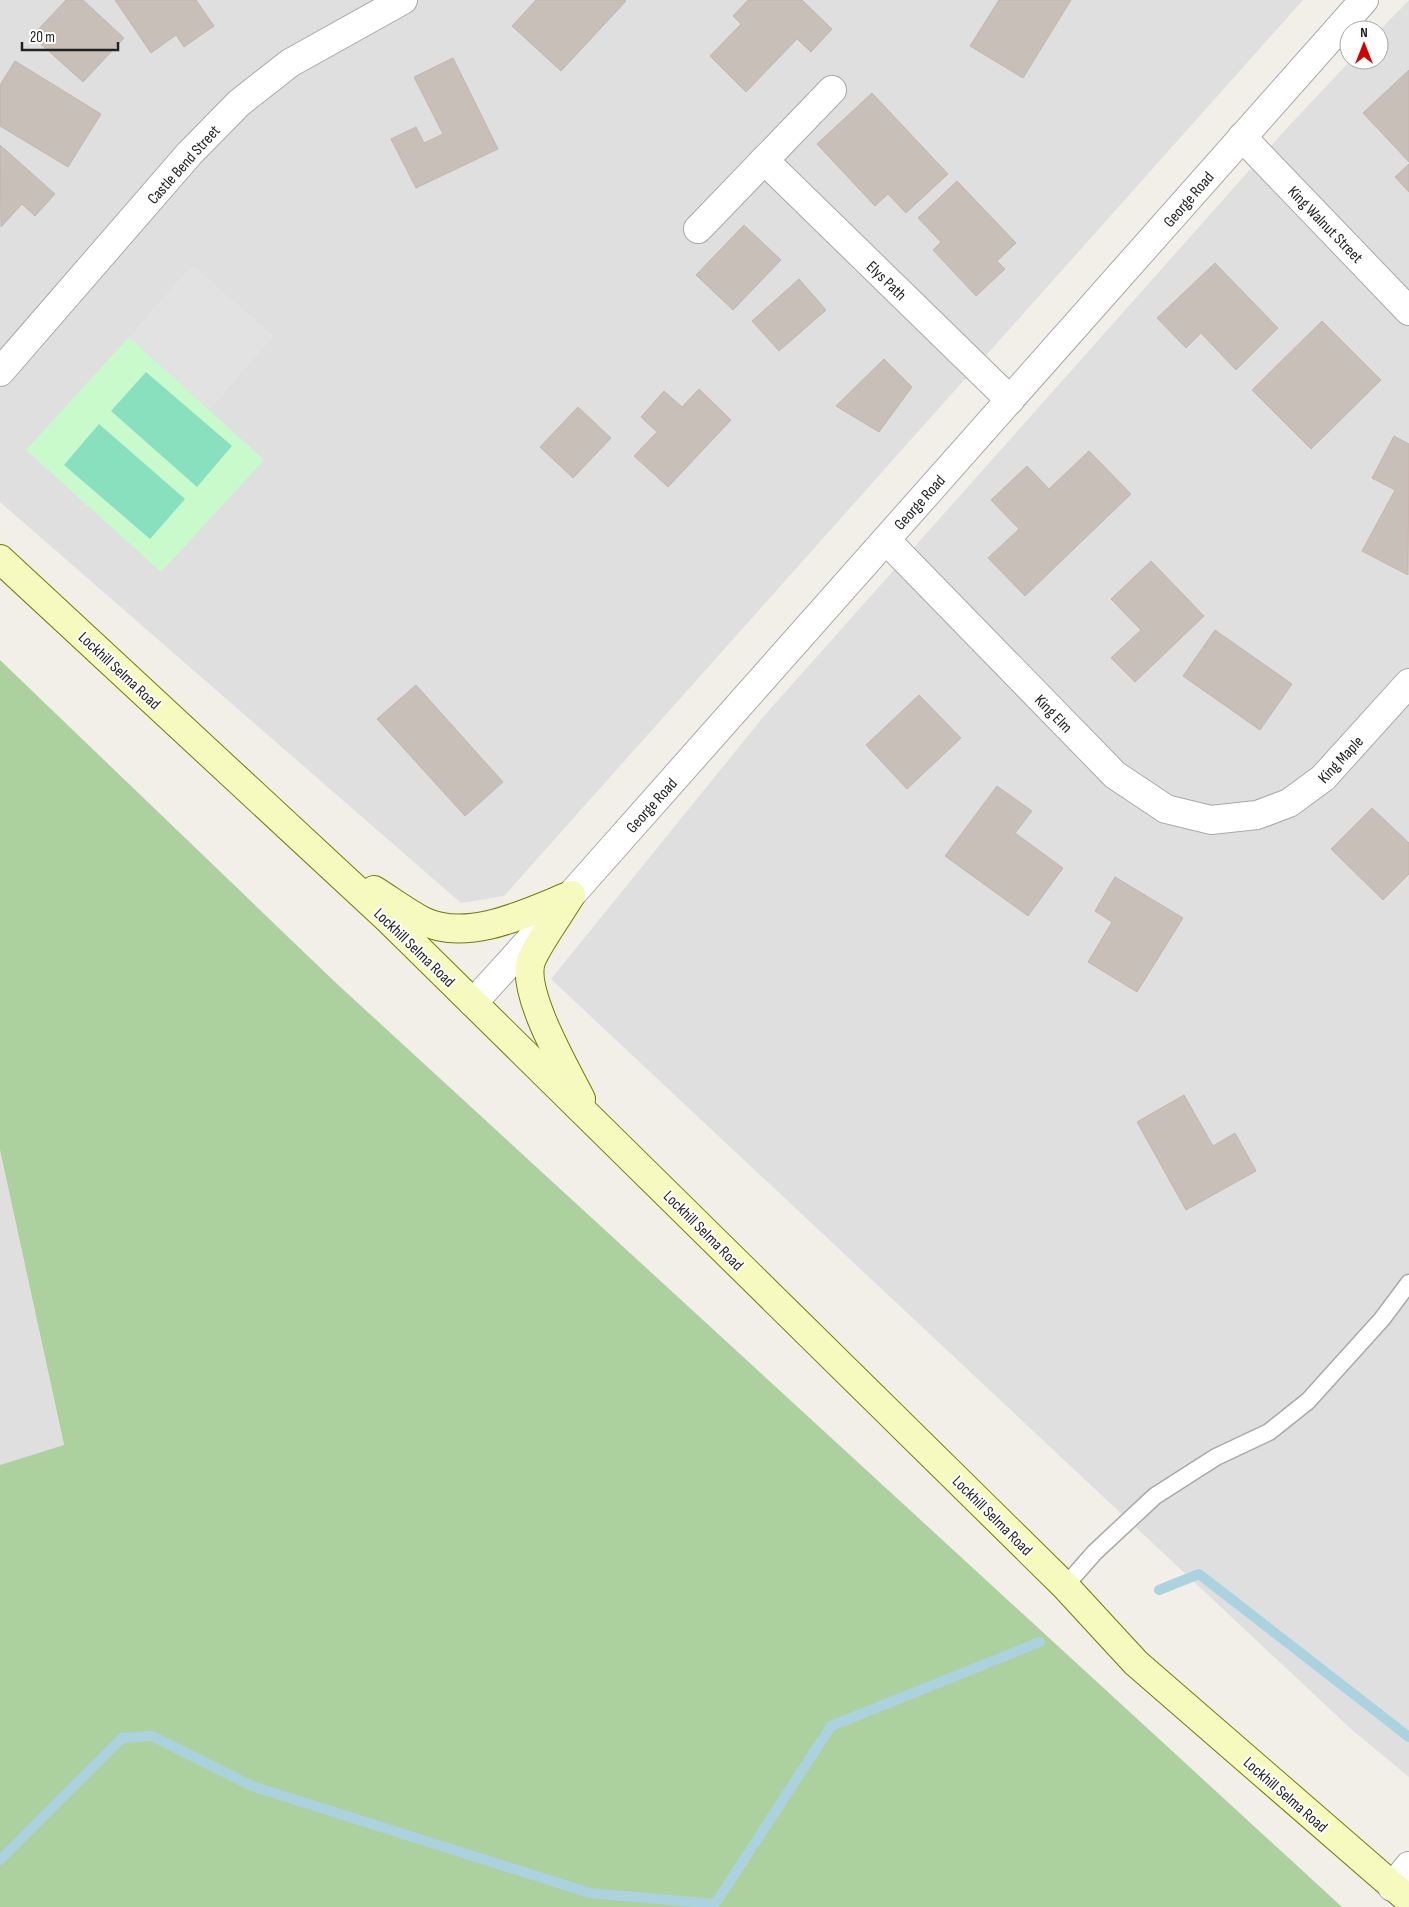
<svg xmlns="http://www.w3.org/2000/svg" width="1409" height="1907" viewBox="0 0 1409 1907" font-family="'Sofia Sans Condensed',sans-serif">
<rect width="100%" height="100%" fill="#f2efe9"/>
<g fill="#e0dfdf">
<path d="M0 0H1303L504 896 461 903 0 502Z"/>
<path d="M1409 0V1777L1351 1729 551 979 764 716 1287 128 1351 60H1379V31Z"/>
<path d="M0 1150 64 1446 0 1465Z"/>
</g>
<path fill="#add19e" d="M0 660 335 982 1342 1907H0V1465L64 1445 0 1150Z"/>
<path fill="#c8facc" d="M129 337 264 460 161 572 26 450Z"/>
<g fill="#88e0be">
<path d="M146 372 232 446 197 487 111 411Z"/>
<path d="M99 424 185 499 150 539 64 465Z"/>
</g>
<path fill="#e2e2e2" d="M192 265 274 336 209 410 129 337Z"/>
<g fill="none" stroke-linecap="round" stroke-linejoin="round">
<g stroke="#aad3df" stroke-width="10">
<path d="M1159 1590 1199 1574 1409 1737"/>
<path d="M0 1860 122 1738 152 1736 252 1786 590 1893 715 1904 831 1726 1040 1642"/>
</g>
</g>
<g fill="#c7bfb8" stroke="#c4b6ab">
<path d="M66 0H83L124 38 83 82 32 36Z"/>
<path d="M115 0H196L214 26 184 47 176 35 151 53Z"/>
<path d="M536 0H624L626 1 561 71 512 26Z"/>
<path d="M748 0H802L832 29 811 52 797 39 746 92 710 56 741 24 733 16Z"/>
<path d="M999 0H1071L1023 78 970 46Z"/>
<path d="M453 58 498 149 416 188 391 139 416 127 424 143 443 134 414 77Z"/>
<path d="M15 61 101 114 68 167 0 126V85Z"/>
<path d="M1409 70V162L1363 113Z"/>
<path d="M872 93 948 174 906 213 888 194 875 206 817 144Z"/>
<path d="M0 145 55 194 35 216 22 204 1 227Z"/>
<path d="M1409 164V192L1395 177Z"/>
<path d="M957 181 1016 243 997 261 1005 269 976 296 933 250 941 242 918 218Z"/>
<path d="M744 225 781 260 733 310 696 275Z"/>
<path d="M1215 263 1278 328 1236 370 1201 333 1186 348 1157 318Z"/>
<path d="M799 279 826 310 779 351 752 321Z"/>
<path d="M1322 321 1381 380 1311 449 1252 390Z"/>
<path d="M884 359 912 387 879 432 836 406Z"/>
<path d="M699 389 731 420 668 487 634 456 657 432 641 417 664 391 682 407Z"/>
<path d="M578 407 611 438 573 478 540 447Z"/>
<path d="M1394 436 1409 444 1408 575 1362 551 1395 490 1372 478Z"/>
<path d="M1089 451 1131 494 1025 596 988 558 1019 529 991 500 1027 466 1049 489Z"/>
<path d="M1151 561 1204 616 1135 682 1111 658 1141 630 1111 599Z"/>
<path d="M1215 630 1292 684 1260 730 1183 676Z"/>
<path d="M416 685 503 782 465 816 377 719Z"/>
<path d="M919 695 961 738 907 789 866 745Z"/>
<path d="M997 786 1032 811 1015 833 1063 868 1028 916 945 856Z"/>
<path d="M1372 808 1409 843V874L1383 900 1331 849Z"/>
<path d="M1115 877 1183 918 1137 992 1088 962 1112 922 1095 911Z"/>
<path d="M1184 1095 1213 1146 1235 1133 1256 1171 1186 1210 1137 1122Z"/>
</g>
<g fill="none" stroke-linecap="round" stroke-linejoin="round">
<g stroke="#a9a9a9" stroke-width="19">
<path id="service" d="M1065 1586 1095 1552 1155 1496 1216 1457 1269 1432 1308 1401 1382 1319 1409 1283"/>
</g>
<g stroke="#a9a9a9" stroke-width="30">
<g id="minor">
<path d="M1242 137 1409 311"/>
<path d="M764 160 1010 400"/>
<path d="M698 229 832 90"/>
<path d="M0 372 189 154 239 103 290 63 403 0"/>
<path d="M886 540 1115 775 1166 809 1211 820 1257 815 1289 803 1323 778 1409 683"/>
<path d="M1392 1887 1409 1866"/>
</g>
</g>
<g stroke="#a9a9a9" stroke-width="30">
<path id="tertiary" d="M473 1003 571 895 1364 0"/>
</g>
<g stroke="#707d05" stroke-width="30">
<g id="secondary">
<path d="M0 559 389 920 1065 1586 1136 1663 1409 1900"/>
<path d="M374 890C390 900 406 912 423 921 468 943 529 912 571 895"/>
<path d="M571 895C561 912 537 945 531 961 521 993 566 1069 581 1099"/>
</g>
</g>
<use href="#service" stroke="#fff" stroke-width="16"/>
<use href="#minor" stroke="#fff" stroke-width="28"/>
<use href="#tertiary" stroke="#fff" stroke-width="28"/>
<use href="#secondary" stroke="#f7fabf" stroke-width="28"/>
</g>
<g text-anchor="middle" stroke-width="4" stroke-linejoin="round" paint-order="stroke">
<g font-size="16" fill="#222" stroke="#fff">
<text transform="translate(183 164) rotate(-48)" y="6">Castle Bend Street</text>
<text transform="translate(1188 199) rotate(-49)" y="6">George Road</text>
<text transform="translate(1326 224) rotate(46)" y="6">King Walnut Street</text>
<text transform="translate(887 280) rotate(44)" y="6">Elys Path</text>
<text transform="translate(919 502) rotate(-48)" y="6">George Road</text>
<text transform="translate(120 670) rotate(43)" y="6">Lockhill Selma Road</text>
<text transform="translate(1054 713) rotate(46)" y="6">King Elm</text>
<text transform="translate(1340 759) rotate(-47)" y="6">King Maple</text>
<text transform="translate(651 805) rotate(-48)" y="6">George Road</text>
<text transform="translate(415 947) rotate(44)" y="6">Lockhill Selma Road</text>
<text transform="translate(704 1230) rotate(45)" y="6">Lockhill Selma Road</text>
<text transform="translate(993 1515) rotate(45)" y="6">Lockhill Selma Road</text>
<text transform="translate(1286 1794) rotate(41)" y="6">Lockhill Selma Road</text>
</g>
</g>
<g transform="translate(1364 45)"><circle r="24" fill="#ffffff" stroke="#a7a7a7"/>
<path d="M0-4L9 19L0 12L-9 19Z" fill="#d40000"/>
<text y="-8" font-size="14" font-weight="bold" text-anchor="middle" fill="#222222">N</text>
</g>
<path d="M22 42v8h96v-8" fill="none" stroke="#222222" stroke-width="2.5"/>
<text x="30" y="42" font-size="15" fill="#222222" stroke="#ffffff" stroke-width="4" paint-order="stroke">20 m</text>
</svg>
